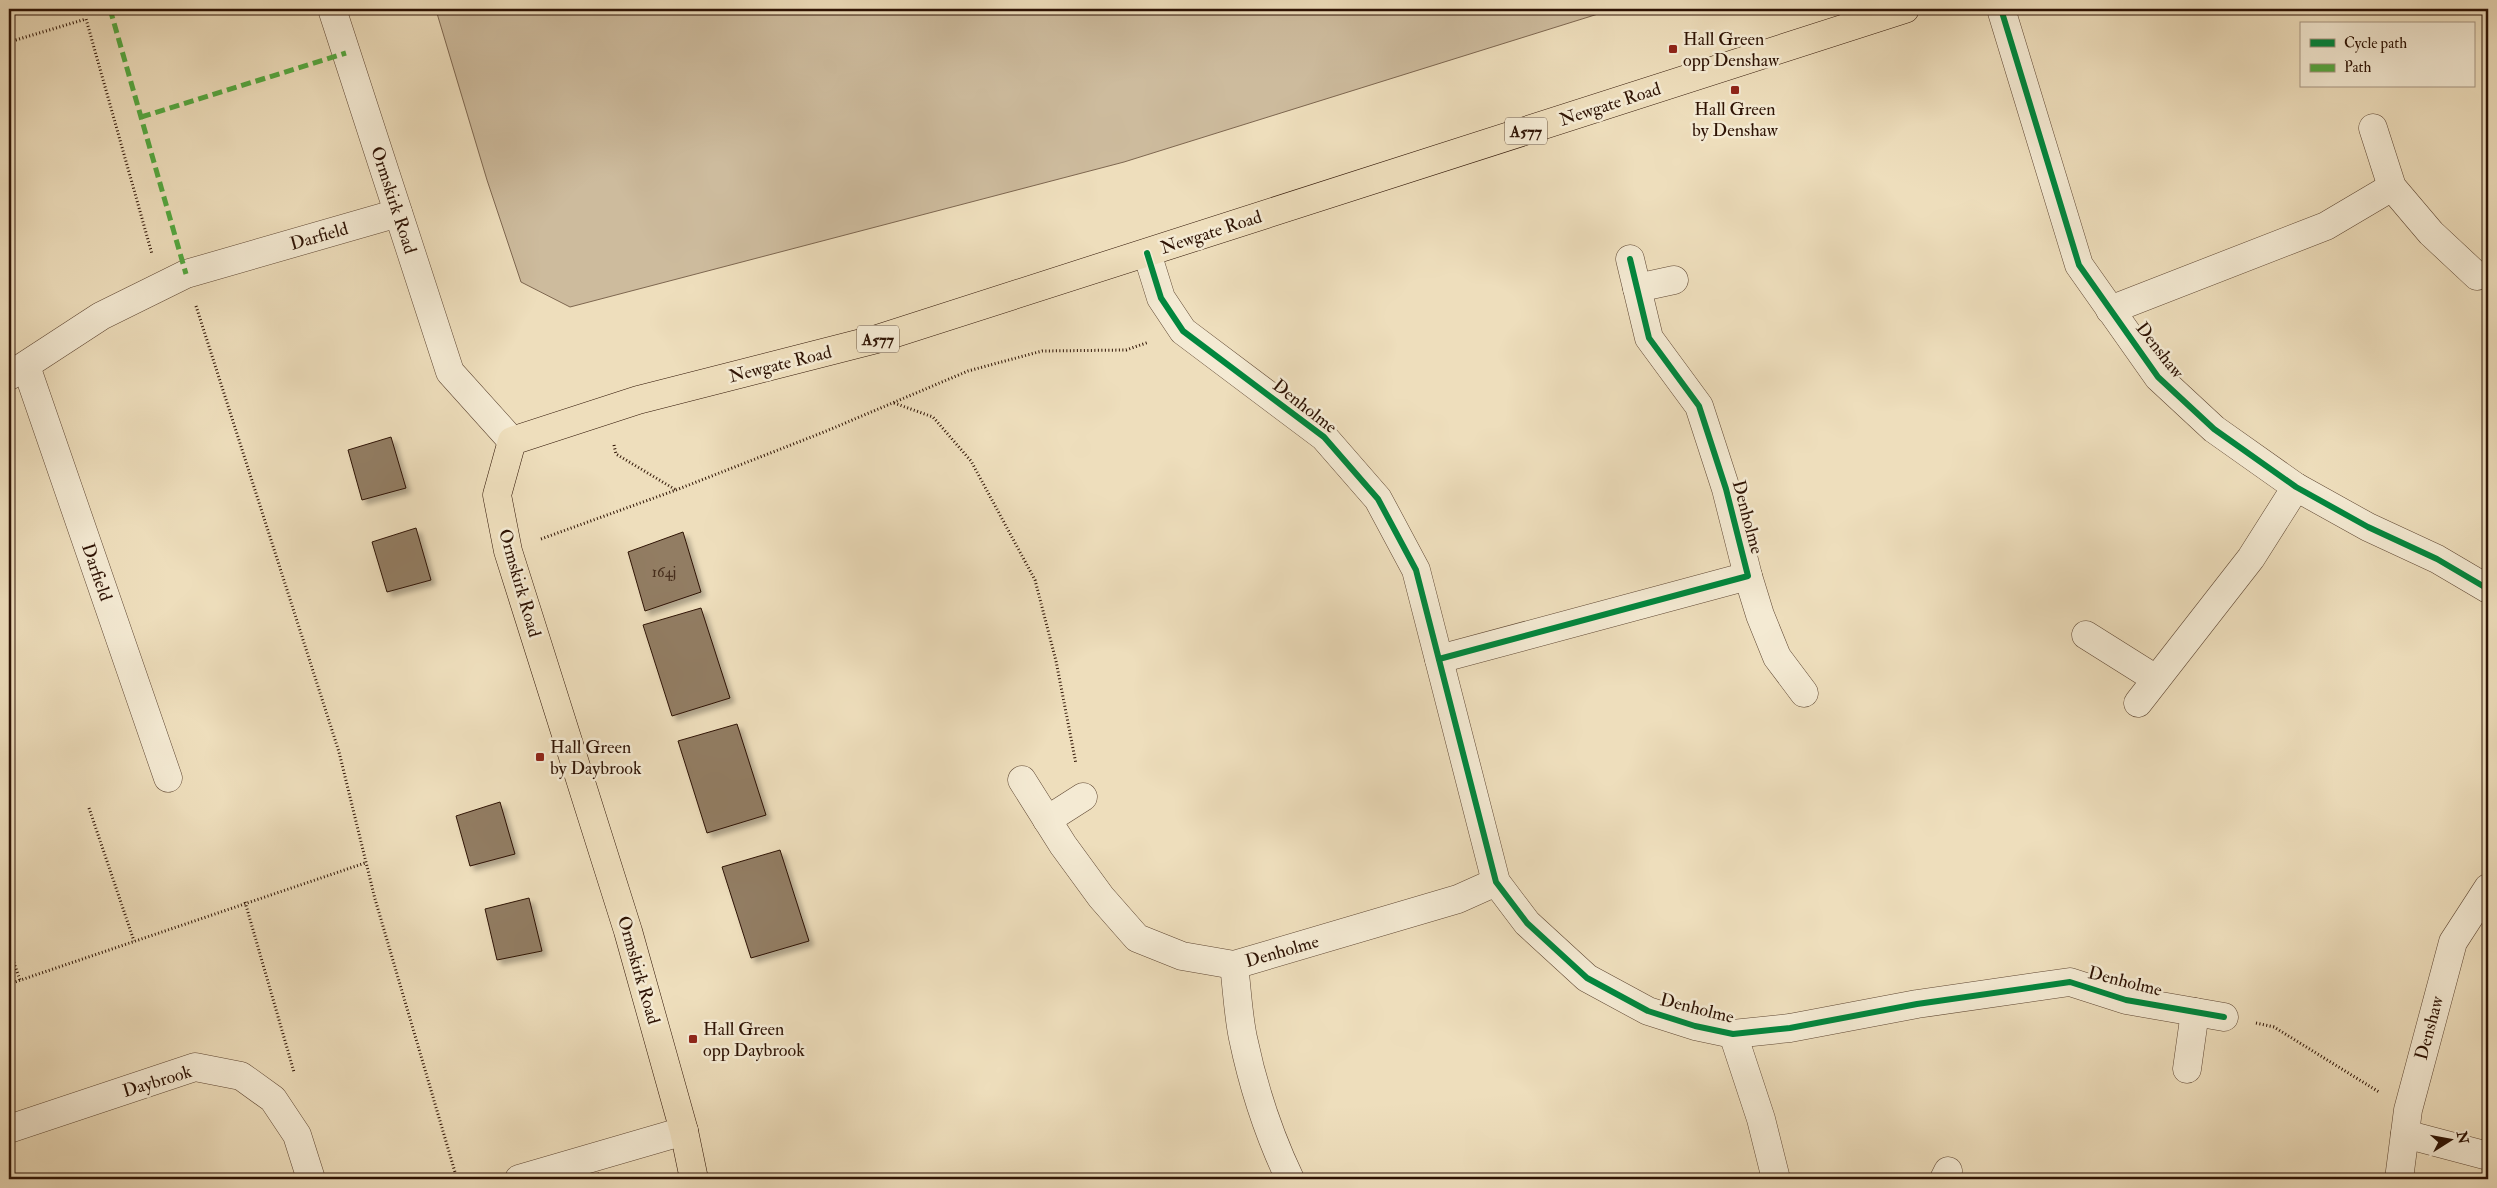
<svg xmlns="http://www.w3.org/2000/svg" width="2497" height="1188" viewBox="0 0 2497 1188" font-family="'IM FELL Double Pica',serif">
<defs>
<filter id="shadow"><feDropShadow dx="4.5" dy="4.5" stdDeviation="2.5" flood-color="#0004"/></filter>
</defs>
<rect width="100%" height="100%" fill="#eedebc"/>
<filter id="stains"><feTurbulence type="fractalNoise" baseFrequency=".004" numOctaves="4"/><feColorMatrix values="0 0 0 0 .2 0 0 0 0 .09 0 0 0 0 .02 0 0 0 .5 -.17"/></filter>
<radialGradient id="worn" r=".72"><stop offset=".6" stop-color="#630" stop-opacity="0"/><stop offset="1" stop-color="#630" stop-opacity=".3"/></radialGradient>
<path fill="#cdbb9d" stroke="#7e6750" d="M440 9H1614L1124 162 570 307 521 282 487 180 436 10Z"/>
<g fill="#927d64" stroke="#2e1304" filter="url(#shadow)">
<path d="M391 437 406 488 362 500 348 450Z"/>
<path d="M416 528 431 580 387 592 372 542Z"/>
<path d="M683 532 701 592 645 611 628 552Z"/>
<path d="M701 608 730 698 672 716 643 625Z"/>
<path d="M737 724 766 815 707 833 678 741Z"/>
<path d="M500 802 515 854 470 866 456 816Z"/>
<path d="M780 850 809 941 751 958 722 867Z"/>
<path d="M529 898 542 951 497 960 485 909Z"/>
<path d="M599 1173 600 1179H576Z"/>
</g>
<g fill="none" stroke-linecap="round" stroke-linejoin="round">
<g stroke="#5e4632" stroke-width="29">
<g id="minor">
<path d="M2001 9 2079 265 2158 377 2214 429 2296 487 2368 527 2437 559 2488 589"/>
<path d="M2373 128 2392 187 2431 233 2477 276"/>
<path d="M1147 253 1161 298 1183 331 1324 437 1378 499 1416 570 1496 882 1527 923 1587 978 1648 1011 1695 1026 1733 1034 1790 1028 1917 1004 2070 982 2126 1000 2224 1017"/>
<path d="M1637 288 1674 280"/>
<path d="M2110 310 2326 226 2392 187"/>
<path d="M26 366 168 778"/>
<path d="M9 376 101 316 186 274 398 213"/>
<path d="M1748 576 1760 615 1777 657 1804 693"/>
<path d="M2086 635 2156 679"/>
<path d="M1439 659 1748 576 1726 489 1699 406 1649 338 1630 259"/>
<path d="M2138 703 2251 558 2296 487"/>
<path d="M1022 780 1063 845 1101 897 1137 938 1182 956 1234 965 1458 899 1496 882"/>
<path d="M1047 820 1083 797"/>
<path d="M1234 965C1237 989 1238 1014 1243 1038 1253 1086 1269 1135 1290 1179"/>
<path d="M1733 1034 1761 1119 1776 1179"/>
<path d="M2187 1069 2195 1012"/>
<path d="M9 1129 195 1067 241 1076 273 1099 297 1135 311 1179"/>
<path d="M2405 1134 2488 1156"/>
<path d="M519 1179 684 1131"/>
<path d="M1944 1179 1948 1171"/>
<path d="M2399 1179 2408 1110 2453 942 2488 888"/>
</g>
</g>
<g stroke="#5e4632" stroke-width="29">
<path id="tertiary" d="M332 9 450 372 512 441"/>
</g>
<g stroke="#2e1304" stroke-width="29">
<path id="primary" d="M694 1179 684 1131 628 931 508 551 497 495 512 441 638 400 877 339 1905 9"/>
</g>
<g stroke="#2e1304" stroke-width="3" stroke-dasharray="1 2.5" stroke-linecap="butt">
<path d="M9 42 86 19 152 254"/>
<path d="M196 306 339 752 375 899 457 1179"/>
<path d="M894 403 933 417 971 461 1035 580 1056 661 1076 764"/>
<path d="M614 445 616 454 676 490"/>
<path d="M541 539 676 490 824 432 968 371 1042 351 1126 350 1149 342"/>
<path d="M89 808 134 941"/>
<path d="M245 902 294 1072"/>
<path d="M9 949 20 980"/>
<path d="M9 984 365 863"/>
<path d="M2256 1023 2274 1027 2379 1092"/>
</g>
<use href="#minor" stroke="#f4ead3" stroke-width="28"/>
<use href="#tertiary" stroke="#f4ead3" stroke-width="28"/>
<use href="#primary" stroke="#eedebc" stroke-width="28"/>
<g stroke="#54a840" stroke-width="5" stroke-dasharray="10 5" stroke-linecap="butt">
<path d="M110 9 186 274"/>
<path d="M141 117 346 53"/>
</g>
<g stroke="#f4ead3" stroke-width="9">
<g id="cycleway">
<path d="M2001 9 2079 265 2158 377 2214 429 2296 487 2368 527 2437 559 2488 589"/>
<path d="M1147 253 1161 298 1183 331 1324 437 1378 499 1416 570 1496 882 1527 923 1587 978 1648 1011 1695 1026 1733 1034 1790 1028 1917 1004 2070 982 2126 1000 2224 1017"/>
<path d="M1439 659 1748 576 1726 489 1699 406 1649 338 1630 259"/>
</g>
</g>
<use href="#cycleway" stroke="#00873e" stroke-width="6"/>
</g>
<g fill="#8f2418" stroke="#f4ead3" stroke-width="2">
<rect x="1668" y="44" width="10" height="10" rx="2.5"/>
<rect x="1730" y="85" width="10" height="10" rx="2.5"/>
<rect x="535" y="752" width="10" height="10" rx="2.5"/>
<rect x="688" y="1034" width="10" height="10" rx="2.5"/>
</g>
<g text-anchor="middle" stroke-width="5" stroke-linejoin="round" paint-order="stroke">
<g font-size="15" fill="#472e1c">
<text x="664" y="577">164j</text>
</g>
<g fill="#f4ead3" stroke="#695442" stroke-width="1">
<rect x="1505" y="117.5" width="42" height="27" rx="4"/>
<rect x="857" y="325.5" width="42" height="27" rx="4"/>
</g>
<g font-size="16" font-weight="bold" fill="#2e1304">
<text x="1526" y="137">A577</text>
<text x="878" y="345">A577</text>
</g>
<g font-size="18" fill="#2e1304" stroke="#f4ead3" text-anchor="start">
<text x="1683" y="45">Hall Green<tspan x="1683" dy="21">opp Denshaw</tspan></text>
<text x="1735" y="115" text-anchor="middle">Hall Green<tspan x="1735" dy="21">by Denshaw</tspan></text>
<text x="550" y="753">Hall Green<tspan x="550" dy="21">by Daybrook</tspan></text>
<text x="703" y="1035">Hall Green<tspan x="703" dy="21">opp Daybrook</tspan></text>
</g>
<g font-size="18" fill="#2e1304" stroke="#f4ead3">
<text transform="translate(1610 104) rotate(-18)" y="6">Newgate Road</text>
<text transform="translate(394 200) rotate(72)" y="6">Ormskirk Road</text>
<text transform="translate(1211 232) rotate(-18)" y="6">Newgate Road</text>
<text transform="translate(319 236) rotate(-16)" y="6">Darfield</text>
<text transform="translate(2160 350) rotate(52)" y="6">Denshaw</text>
<text transform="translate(780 364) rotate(-14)" y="6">Newgate Road</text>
<text transform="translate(1305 406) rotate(38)" y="6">Denholme</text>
<text transform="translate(1748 517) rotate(75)" y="6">Denholme</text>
<text transform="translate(97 572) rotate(71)" y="6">Darfield</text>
<text transform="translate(520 583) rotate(74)" y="6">Ormskirk Road</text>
<text transform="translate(1282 951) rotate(-16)" y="6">Denholme</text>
<text transform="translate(639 970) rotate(74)" y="6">Ormskirk Road</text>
<text transform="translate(2125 981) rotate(14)" y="6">Denholme</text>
<text transform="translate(1697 1008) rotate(14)" y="6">Denholme</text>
<text transform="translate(2429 1028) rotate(-75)" y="6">Denshaw</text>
<text transform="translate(157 1081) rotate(-17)" y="6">Daybrook</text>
</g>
</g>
<rect width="2497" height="1188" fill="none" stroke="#eedebc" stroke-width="30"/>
<rect x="10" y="10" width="2477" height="1168" fill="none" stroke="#2e1304" stroke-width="2.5"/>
<rect x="15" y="15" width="2467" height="1158" fill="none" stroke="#2e1304"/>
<rect x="2300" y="22" width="175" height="65" fill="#f4ead3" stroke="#a59480"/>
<rect x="2310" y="39" width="25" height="8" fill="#00873e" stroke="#a59480"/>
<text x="2344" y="48" font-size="15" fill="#2e1304">Cycle path</text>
<rect x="2310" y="64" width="25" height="8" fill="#54a840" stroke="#a59480"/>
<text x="2344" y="72" font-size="15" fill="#2e1304">Path</text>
<g transform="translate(2450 1140) rotate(79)" stroke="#f4ead3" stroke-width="4" paint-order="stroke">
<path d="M0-4L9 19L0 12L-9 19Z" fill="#2e1304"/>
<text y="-8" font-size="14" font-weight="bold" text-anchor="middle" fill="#2e1304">N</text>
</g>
<rect width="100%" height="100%" filter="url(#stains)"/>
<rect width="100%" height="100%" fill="url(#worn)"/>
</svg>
